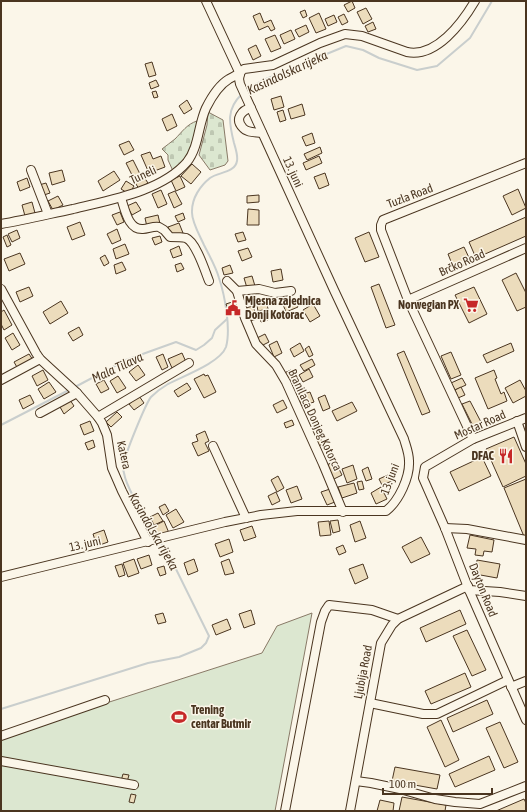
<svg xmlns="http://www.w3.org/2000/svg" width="527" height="812" viewBox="0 0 527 812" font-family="'Asap Condensed',sans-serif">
<defs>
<pattern id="cemetery-stones" width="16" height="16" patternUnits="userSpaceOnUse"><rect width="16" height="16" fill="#dce7d0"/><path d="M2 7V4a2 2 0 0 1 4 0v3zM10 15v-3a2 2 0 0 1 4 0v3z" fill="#bec7b2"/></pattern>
</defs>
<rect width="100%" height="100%" fill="#fbf6e9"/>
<path fill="#dce7d0" stroke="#887966" d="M312 613 275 811H1V739L100 705 262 653 277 626Z"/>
<g fill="url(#cemetery-stones)" stroke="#887966">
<path d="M208 112 223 120 228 161 225 165 210 170 199 155 207 125Z"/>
<path d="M197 121 198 126 187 159 173 171 168 160V155L162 149C166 146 171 142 175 139 182 132 187 124 197 121Z"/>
</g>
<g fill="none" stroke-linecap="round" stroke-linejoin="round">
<g stroke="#c9cecd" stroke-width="2">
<path d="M245 90 248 88 266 79 346 46 363 50 379 58 417 70 437 66 470 38 492 1"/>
<path d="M75 387 126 360 176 342 196 350 204 345 212 338 215 330 227 319"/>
<path d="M1 425 69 390"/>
<path d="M158 537C148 520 127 491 124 473 123 470 123 466 124 464 124 456 146 403 151 397 156 392 163 387 168 384 183 376 220 363 226 347 231 329 225 296 219 278 216 267 209 255 204 245 200 236 191 221 192 211 192 198 200 186 210 178 218 172 235 173 237 161 238 155 236 150 234 143 229 123 226 109 242 94"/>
<path d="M1 709 148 663 179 657 201 648 206 643 209 636 172 561 160 541"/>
</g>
</g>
<g fill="#ecdcbc" stroke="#4a3520">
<path d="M352 1 355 8 348 12 344 5Z"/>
<path d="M366 8 372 19 363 24 357 12Z"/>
<path d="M305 10 307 16 303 18 300 12Z"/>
<path d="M260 13 264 23 271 20 275 29 271 31 268 26 259 30 253 16Z"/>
<path d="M319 13 326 29 316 33 309 18Z"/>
<path d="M344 14 348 22 342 25 338 17Z"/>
<path d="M334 15 337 22 328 26 325 19Z"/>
<path d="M373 22 376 29 368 32 365 26Z"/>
<path d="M306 25 309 32 299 37 295 30Z"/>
<path d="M291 30 295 39 284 44 280 35Z"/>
<path d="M275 35 281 48 271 52 265 39Z"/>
<path d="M256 45 261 56 253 60 248 49Z"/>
<path d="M152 62 156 75 149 77 145 64Z"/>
<path d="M156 80 159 86 151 89 149 83Z"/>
<path d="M156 91 158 97 154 98 152 92Z"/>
<path d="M281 96 284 107 274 110 271 99Z"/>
<path d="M187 100 192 109 184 114 179 106Z"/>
<path d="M302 104 305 115 291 119 288 109Z"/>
<path d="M283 110 286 120 280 122 277 112Z"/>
<path d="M172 114 177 126 167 131 162 119Z"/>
<path d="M312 133 315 143 306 146 302 137Z"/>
<path d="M129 141 134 150 124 155 119 145Z"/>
<path d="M320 147 322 153 307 160 304 154Z"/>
<path d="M150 152 153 159 161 156 165 167 149 173 141 155Z"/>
<path d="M319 156 322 163 306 170 303 163Z"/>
<path d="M133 160 140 174 133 177 126 163Z"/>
<path d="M192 164 201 172 191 184 181 176Z"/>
<path d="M62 170 65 181 52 185 49 173Z"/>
<path d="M114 171 120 180 103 191 98 181Z"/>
<path d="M325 173 329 185 319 189 314 177Z"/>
<path d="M142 174 148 183 139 189 133 179Z"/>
<path d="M180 176 185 187 176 191 171 180Z"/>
<path d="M27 178 30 187 20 191 17 182Z"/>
<path d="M126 181 134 186 129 194 121 189Z"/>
<path d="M46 183 50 193 44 195 39 185Z"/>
<path d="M518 189 526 208 512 215 503 196Z"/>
<path d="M161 190 167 204 158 208 152 194Z"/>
<path d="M175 191 182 204 174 208 168 194Z"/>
<path d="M259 195V202L247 203V196Z"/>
<path d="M58 196 63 205 53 210 48 201Z"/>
<path d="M32 202 35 213 25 216 22 205Z"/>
<path d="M136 202 141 210 132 215 127 206Z"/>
<path d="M248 209 259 210V225H247Z"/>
<path d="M120 212 124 222 117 225 112 215Z"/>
<path d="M183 213 185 219 178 222 175 216Z"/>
<path d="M158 215 160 224 147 227 145 218Z"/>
<path d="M526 217V236L476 258 469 242Z"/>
<path d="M80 222 85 235 72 240 67 227Z"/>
<path d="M179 223 183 233 171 237 168 227Z"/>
<path d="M117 229 121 240 112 244 107 234Z"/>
<path d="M17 230 20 238 12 242 8 234Z"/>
<path d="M243 232 246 240 238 242 235 234Z"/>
<path d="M369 232 379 257 365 262 355 238Z"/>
<path d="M7 235 11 245 7 247 3 237Z"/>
<path d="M160 236 162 242 155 245 152 238Z"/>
<path d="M125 244 129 254 116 259 113 249Z"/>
<path d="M179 246 182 255 173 258 170 250Z"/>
<path d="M464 247 471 262 454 269 448 254Z"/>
<path d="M248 248 252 257 242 261 238 251Z"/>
<path d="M20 253 25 264 9 271 4 259Z"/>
<path d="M105 255 109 263 104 266 100 258Z"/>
<path d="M122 262 126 270 116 274 114 265Z"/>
<path d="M181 263 184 269 177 272 175 265Z"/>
<path d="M230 265 233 273 224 275 222 268Z"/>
<path d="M281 269 283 280 273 282 271 271Z"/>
<path d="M516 273 526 293V307L517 311 502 280Z"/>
<path d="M252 276 255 286 247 288 244 278Z"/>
<path d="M379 284 395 325 386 328 371 287Z"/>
<path d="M29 287 33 296 20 302 16 292Z"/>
<path d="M474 287 487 314 469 323 455 295Z"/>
<path d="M295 298 298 307 286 312 282 302Z"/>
<path d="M266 299 268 309 258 311 256 301Z"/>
<path d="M61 301 68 313 50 324 43 312Z"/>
<path d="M235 301 239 312 230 315 226 304Z"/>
<path d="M313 304 320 316 310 322 303 310Z"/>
<path d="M253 306 255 312 248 314 246 308Z"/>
<path d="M4 310 12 325 4 330 1 324V312Z"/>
<path d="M266 312 268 320 261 322 259 314Z"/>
<path d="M256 314 257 319 250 321 248 316Z"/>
<path d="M79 327 83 335 73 341 68 333Z"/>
<path d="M13 333 20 345 12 350 5 338Z"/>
<path d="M265 334 269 342 261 346 257 338Z"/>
<path d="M277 341 282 353 274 357 269 345Z"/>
<path d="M300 343 304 351 294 357 290 349Z"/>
<path d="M511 343 514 351 487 363 483 355Z"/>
<path d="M309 346 313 355 309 357 305 349Z"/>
<path d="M404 351 430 412 422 415 397 354Z"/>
<path d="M451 352 461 375 451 379 441 356Z"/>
<path d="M182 353 186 362 172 368 168 359Z"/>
<path d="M29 354 33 360 18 369 14 362Z"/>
<path d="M163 354 168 367 162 370 156 357Z"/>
<path d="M312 359 315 365 304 371 300 365Z"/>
<path d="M138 365 145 375 136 381 129 372Z"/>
<path d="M309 369 313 377 303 382 299 375Z"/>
<path d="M43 370 48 380 37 386 32 376Z"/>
<path d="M291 370 295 377 287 381 284 373Z"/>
<path d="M494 370 497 378 495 379 501 394 504 392 507 401 488 409 475 378Z"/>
<path d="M204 374 205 376 208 375 216 392 204 398 194 379Z"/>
<path d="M118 376 126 388 117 393 110 381Z"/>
<path d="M462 378 466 385 455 390 451 383Z"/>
<path d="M104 380 109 389 101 393 96 384Z"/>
<path d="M520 380 526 391V396L513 403 505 388Z"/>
<path d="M49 382 56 392 44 399 38 389Z"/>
<path d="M187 383 191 389 178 397 174 391Z"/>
<path d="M461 387 465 395 458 398 455 390Z"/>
<path d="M310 392 314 402 302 406 297 396Z"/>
<path d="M30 395 34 403 23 409 19 400Z"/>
<path d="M325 395 330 408 323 411 318 398Z"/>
<path d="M139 396 144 403 134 410 129 404Z"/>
<path d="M70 400 74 406 64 414 60 407Z"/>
<path d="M283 400 287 408 277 413 273 405Z"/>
<path d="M470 401 481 422 473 426 462 404Z"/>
<path d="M352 402 357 411 337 421 332 411Z"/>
<path d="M117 412 122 417 111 427 106 422Z"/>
<path d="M292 420 294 425 286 428 284 423Z"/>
<path d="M90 421 94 431 84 435 80 425Z"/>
<path d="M205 431 209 441 205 443 209 451 198 456 192 443 198 441 196 435Z"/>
<path d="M319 436 323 444 318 446 315 439Z"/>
<path d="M514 437 526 464V476L503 487 486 449Z"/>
<path d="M93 440 95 447 88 450 85 443Z"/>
<path d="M482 457 491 476 459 491 450 472Z"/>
<path d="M335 461 342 475 332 480 325 466Z"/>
<path d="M353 465 357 479 347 483 342 469Z"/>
<path d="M368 467 372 479 366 481 362 470Z"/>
<path d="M390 474 392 481 382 485 379 479Z"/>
<path d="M278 476 284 488 277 492 271 480Z"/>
<path d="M526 479V538L525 539 504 488Z"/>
<path d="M362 481 364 489 359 490 357 482Z"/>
<path d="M354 483 357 493 342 498 338 487Z"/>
<path d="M297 486 302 499 291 503 286 490Z"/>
<path d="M381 487 387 499 376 504 371 493Z"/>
<path d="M330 489 335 502 327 505 321 492Z"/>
<path d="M276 492 280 501 272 505 268 496Z"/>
<path d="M165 504 169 511 163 515 159 507Z"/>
<path d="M176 509 184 522 173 528 166 515Z"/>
<path d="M158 513 163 521 154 525 150 517Z"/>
<path d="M338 520 340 531 333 533 330 521Z"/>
<path d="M164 521 169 533 159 537 154 526Z"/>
<path d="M329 521 331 535 320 536 318 522Z"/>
<path d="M360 521 366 538 355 542 350 525Z"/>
<path d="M252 526 256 537 244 541 240 530Z"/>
<path d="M104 530 108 542 97 546 93 534Z"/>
<path d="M470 535 494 540 492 552 484 551 483 556 475 555 476 549 467 548Z"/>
<path d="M421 537 430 554 411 563 402 547Z"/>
<path d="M229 539 233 552 220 557 215 544Z"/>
<path d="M343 545 346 552 339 555 336 548Z"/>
<path d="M149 555 152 565 141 569 137 559Z"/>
<path d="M134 559 139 573 128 577 123 563Z"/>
<path d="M194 559 198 571 188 575 184 563Z"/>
<path d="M229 559 234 573 225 575 221 562Z"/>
<path d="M477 560 500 564 497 578 475 574Z"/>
<path d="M122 564 125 575 119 577 115 566Z"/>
<path d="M363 564 368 578 355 584 349 569Z"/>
<path d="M164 566 166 574 160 576 157 568Z"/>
<path d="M251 610 255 624 244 628 239 614Z"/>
<path d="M460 610 466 624 426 642 420 628Z"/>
<path d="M163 613 166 622 158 624 155 615Z"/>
<path d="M227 619 231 629 216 635 212 625Z"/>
<path d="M467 630 486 670 472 676 453 636Z"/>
<path d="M465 673 471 687 431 704 425 691Z"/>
<path d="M487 700 493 714 453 732 447 718Z"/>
<path d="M441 720 459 760 445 767 427 727Z"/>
<path d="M500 722 518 762 504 768 486 728Z"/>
<path d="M489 756 495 770 455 787 449 774Z"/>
<path d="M395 767 440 775 437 789 392 781Z"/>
<path d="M123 774 129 775 127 782 121 781Z"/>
<path d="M131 794 136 795 134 803 129 802Z"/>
<path d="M402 797 446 805 445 811H399Z"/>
<path d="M524 799 526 803V811H496Z"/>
<path d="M380 800 394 803 393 811H377Z"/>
</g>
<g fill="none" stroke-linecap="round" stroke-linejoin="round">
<g stroke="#4a3520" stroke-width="10">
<g id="minor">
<path d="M206 1 240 74"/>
<path d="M251 108C242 110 234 119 243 128 247 133 256 132 262 133"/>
<path d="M31 170 48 214"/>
<path d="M121 198C125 209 128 230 143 229 148 229 153 226 159 227L164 230 170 237C175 237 182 237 186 238 196 242 205 271 209 281"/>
<path d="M1 224C25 220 49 214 73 209 109 200 161 192 187 162 199 147 198 125 206 108 211 98 219 85 229 79 235 76 239 74 244 69L273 65 320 43 345 34 362 36 407 52C436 58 462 23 475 1"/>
<path d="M227 281 237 291 245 318 256 344 276 365 286 382 323 464 343 512"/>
<path d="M1 289 36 353 40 359 77 393 98 417 102 423 107 435 112 468 122 491 148 542"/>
<path d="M237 291 259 289 275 293 291 291"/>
<path d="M408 300 526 248"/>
<path d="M1 380 40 359"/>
<path d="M40 413 77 393"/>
<path d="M98 417 189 363"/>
<path d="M526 418 473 439 425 467 423 478 445 528 469 590 526 720"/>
<path d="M517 421 526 447"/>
<path d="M473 439 408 300 381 230V225L383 220 388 218 526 163"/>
<path d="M213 446 246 518"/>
<path d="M445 528 467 529 526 540"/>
<path d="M1 577 225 522 261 515 297 511H386C399 501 410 477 409 461 409 453 406 446 404 439L334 290 240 84 239 79 240 74"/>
<path d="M469 590 500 592 526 596"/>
<path d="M511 687 526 681"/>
<path d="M370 703 423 714H437L508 680"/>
<path d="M1 736 105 700"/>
<path d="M1 761 134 785"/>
<path d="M356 781 371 783 400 789 435 799 455 802 480 804 526 786"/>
<path d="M285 811 321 622 325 611 329 605 372 610 398 619"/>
<path d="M350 811 381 643 392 625 398 619 468 586"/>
</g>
</g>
<use href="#minor" stroke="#fbf6e9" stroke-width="8"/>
</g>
<defs>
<g id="supermarket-bare" transform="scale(1.2)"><path d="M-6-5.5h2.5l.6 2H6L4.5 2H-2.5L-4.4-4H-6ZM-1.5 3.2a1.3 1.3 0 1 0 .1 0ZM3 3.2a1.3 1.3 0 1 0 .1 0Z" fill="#c62828" stroke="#fbf6e9" stroke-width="2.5" paint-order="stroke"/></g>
<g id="civic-bare" transform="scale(1.2)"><path d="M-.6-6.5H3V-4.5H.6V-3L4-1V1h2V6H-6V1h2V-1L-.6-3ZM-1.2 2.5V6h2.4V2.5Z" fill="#c62828" stroke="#fbf6e9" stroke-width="2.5" paint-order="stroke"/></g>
<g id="restaurant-bare" transform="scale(1.2)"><path d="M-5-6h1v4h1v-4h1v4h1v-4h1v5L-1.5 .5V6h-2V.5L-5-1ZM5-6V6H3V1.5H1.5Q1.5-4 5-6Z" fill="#c62828" stroke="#fbf6e9" stroke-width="2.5" paint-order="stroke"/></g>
<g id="stadium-bare" transform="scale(1.2)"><path d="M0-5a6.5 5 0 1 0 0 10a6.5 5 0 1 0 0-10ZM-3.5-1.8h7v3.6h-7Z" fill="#c62828" stroke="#fbf6e9" stroke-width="2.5" paint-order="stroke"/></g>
</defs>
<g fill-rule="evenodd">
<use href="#supermarket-bare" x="471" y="305"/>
<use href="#civic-bare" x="233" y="308"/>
<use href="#restaurant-bare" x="506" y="456"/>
<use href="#stadium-bare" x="179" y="717"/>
</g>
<g text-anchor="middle" stroke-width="3" stroke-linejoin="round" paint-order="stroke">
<g font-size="12" fill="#4a3520" stroke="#fbf6e9">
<text transform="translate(293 172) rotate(66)" y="4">13. juni</text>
<text transform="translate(143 175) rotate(-25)" y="4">Tuneli</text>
<text transform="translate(410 196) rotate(-21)" y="4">Tuzla Road</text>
<text transform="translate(462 263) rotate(-24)" y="4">Brčko Road</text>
<text transform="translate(315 420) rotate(65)" y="4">Branilaca Donjeg Kotorca</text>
<text transform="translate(480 425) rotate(-24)" y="4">Mostar Road</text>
<text transform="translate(124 455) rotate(77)" y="4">Katera</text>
<text transform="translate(390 479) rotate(-69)" y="4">13. juni</text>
<text transform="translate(85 544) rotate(-13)" y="4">13. juni</text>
<text transform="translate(483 590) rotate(68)" y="4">Dayton Road</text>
<text transform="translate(363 672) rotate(-79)" y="4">Ljubija Road</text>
</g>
<g font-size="12" font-weight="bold" fill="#4a3520" stroke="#fbf6e9" text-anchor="start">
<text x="245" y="305">Mjesna zajednica<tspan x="245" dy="14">Donji Kotorac</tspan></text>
<text x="459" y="309" text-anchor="end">Norwegian PX</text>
<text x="494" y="460" text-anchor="end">DFAC</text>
<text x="191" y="714">Trening<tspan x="191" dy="14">centar Butmir</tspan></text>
</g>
<g font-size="13" font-style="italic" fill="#4a3520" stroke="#fbf6e9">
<text transform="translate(287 72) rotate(-25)" y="5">Kasindolska rijeka</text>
<text transform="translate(117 367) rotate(-25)" y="5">Mala Tilava</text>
<text transform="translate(154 531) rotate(60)" y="5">Kasindolska rijeka</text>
</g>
</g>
<rect width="527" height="812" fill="none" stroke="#4a3520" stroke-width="4"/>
<path d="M383 788v6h109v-6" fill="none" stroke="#4a3520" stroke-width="2"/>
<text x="389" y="788" font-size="12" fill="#4a3520" stroke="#fbf6e9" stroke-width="3" paint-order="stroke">100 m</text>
</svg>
